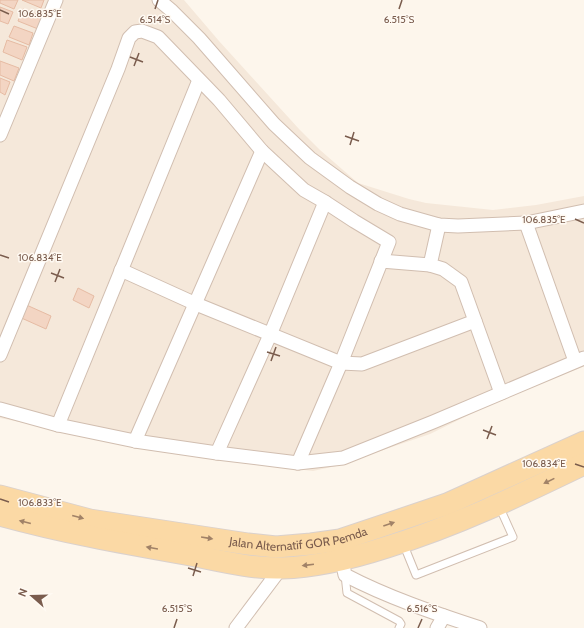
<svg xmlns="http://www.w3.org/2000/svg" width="584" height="628" viewBox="0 0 584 628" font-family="Cabin,sans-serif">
<rect width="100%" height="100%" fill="#fdf6ec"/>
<path fill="#f5e8da" d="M0 0H184L219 41 299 129 320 150 358 183 409 199 426 203 493 210 536 205 584 196V366L487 406 430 434 336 466 313 471 242 463 152 449 0 418Z"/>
<g fill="#f3d5c3" stroke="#e6bba3">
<path d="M0 0H18L14 9 0 3Z"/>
<path d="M22 0H44L41 8Z"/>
<path d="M0 7 13 12 8 24 0 21Z"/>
<path d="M23 9 42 16 38 29 18 21Z"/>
<path d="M14 26 33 33 29 45 9 37Z"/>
<path d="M7 40 27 47 22 60 3 52Z"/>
<path d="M0 61 19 68 14 81 0 75Z"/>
<path d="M0 78 10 82 5 95 0 92Z"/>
<path d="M78 288 94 296 89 308 73 300Z"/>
<path d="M22 303 51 316 46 329 17 316Z"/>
</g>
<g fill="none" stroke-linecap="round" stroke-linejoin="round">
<g stroke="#d1beb0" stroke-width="9">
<g id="service">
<path d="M403 543 416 575 513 537 499 506"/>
<path d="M345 575 347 593 399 621 401 624 399 628"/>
</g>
</g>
<g stroke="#d1beb0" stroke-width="15">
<g id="minor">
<path d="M159 0 172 11 199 38 274 124 310 158 350 187 378 204 400 214 439 225 458 226 526 223 584 211"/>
<path d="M0 135 56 0"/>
<path d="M526 223 575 361"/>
<path d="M439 225 430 265 443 269 461 282 501 393"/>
<path d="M381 261 430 265"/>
<path d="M121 270 196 304 341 363 362 364 475 321"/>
<path d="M0 355 118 69 129 38 135 32 142 31 158 37 219 100 262 151 304 190 325 202 354 221 389 242 341 363 298 463"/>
<path d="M0 409 58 425 135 441 217 453 298 463 343 458 433 422 584 358"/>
<path d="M58 425 199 80"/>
<path d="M135 441 262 151"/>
<path d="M217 453 270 335 325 202"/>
<path d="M342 560 345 575C387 597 434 613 480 628"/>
<path d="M236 628 281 568"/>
<path d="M437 628 444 616"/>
</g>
</g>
<g stroke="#dad1cd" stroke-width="23">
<g id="primary">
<path id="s1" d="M0 496 90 520 248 544 276 547 311 544 340 540 447 504 584 442"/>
<path d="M0 515C61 532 123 543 185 554 217 560 250 569 282 568 318 567 353 558 387 547 456 526 520 495 584 464"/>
</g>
</g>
<use href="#service" stroke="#fff" stroke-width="7"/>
<use href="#minor" stroke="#fff" stroke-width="13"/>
<use href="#primary" stroke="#fbd9a5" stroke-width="21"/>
</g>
<defs><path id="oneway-solid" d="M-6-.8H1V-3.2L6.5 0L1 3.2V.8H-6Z"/></defs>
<g fill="#a18267">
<use href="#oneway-solid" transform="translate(549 481) rotate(154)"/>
<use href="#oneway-solid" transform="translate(78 517) rotate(15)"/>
<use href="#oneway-solid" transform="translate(25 522) rotate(-166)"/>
<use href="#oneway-solid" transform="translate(389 524) rotate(-19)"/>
<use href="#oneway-solid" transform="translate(207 538) rotate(9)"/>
<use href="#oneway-solid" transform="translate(152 548) rotate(-170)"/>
<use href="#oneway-solid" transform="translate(308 565) rotate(173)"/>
</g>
<path fill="none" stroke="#7a5c4d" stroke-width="1.5" d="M155 9 158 0M399 9 402 0M0 10 9 14M130 57 143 62M134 66 139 53M345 136 359 141M350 145 354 132M575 219 584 223M0 255 9 258M51 273 64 278M55 282 60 269M267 352 280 356M271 361 276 347M483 430 496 435M487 439 492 426M575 464 584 467M0 499 9 502M188 568 201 572M193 576 197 563M174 628 177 619M418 628 422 619"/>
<g text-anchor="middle" stroke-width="3" stroke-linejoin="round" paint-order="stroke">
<g font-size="12" fill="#7a5c4d" stroke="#fffaf3">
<text dy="4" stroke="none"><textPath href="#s1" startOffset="304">Jalan Alternatif GOR Pemda</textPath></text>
</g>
</g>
<g font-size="10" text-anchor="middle" fill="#7a5c4d" stroke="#fffaf3" stroke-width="3" stroke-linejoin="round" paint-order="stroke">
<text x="40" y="17">106.835°E</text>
<text x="155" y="23">6.514°S</text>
<text x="399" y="23">6.515°S</text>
<text x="544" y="223">106.835°E</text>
<text x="40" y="261">106.834°E</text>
<text x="544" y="467">106.834°E</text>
<text x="40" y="506">106.833°E</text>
<text x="177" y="612">6.515°S</text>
<text x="422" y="612">6.516°S</text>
</g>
<g transform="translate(32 596) rotate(290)" stroke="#fffaf3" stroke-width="3" paint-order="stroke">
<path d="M0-3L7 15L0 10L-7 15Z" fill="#7a5c4d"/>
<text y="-6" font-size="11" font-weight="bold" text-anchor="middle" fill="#7a5c4d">N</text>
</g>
</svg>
